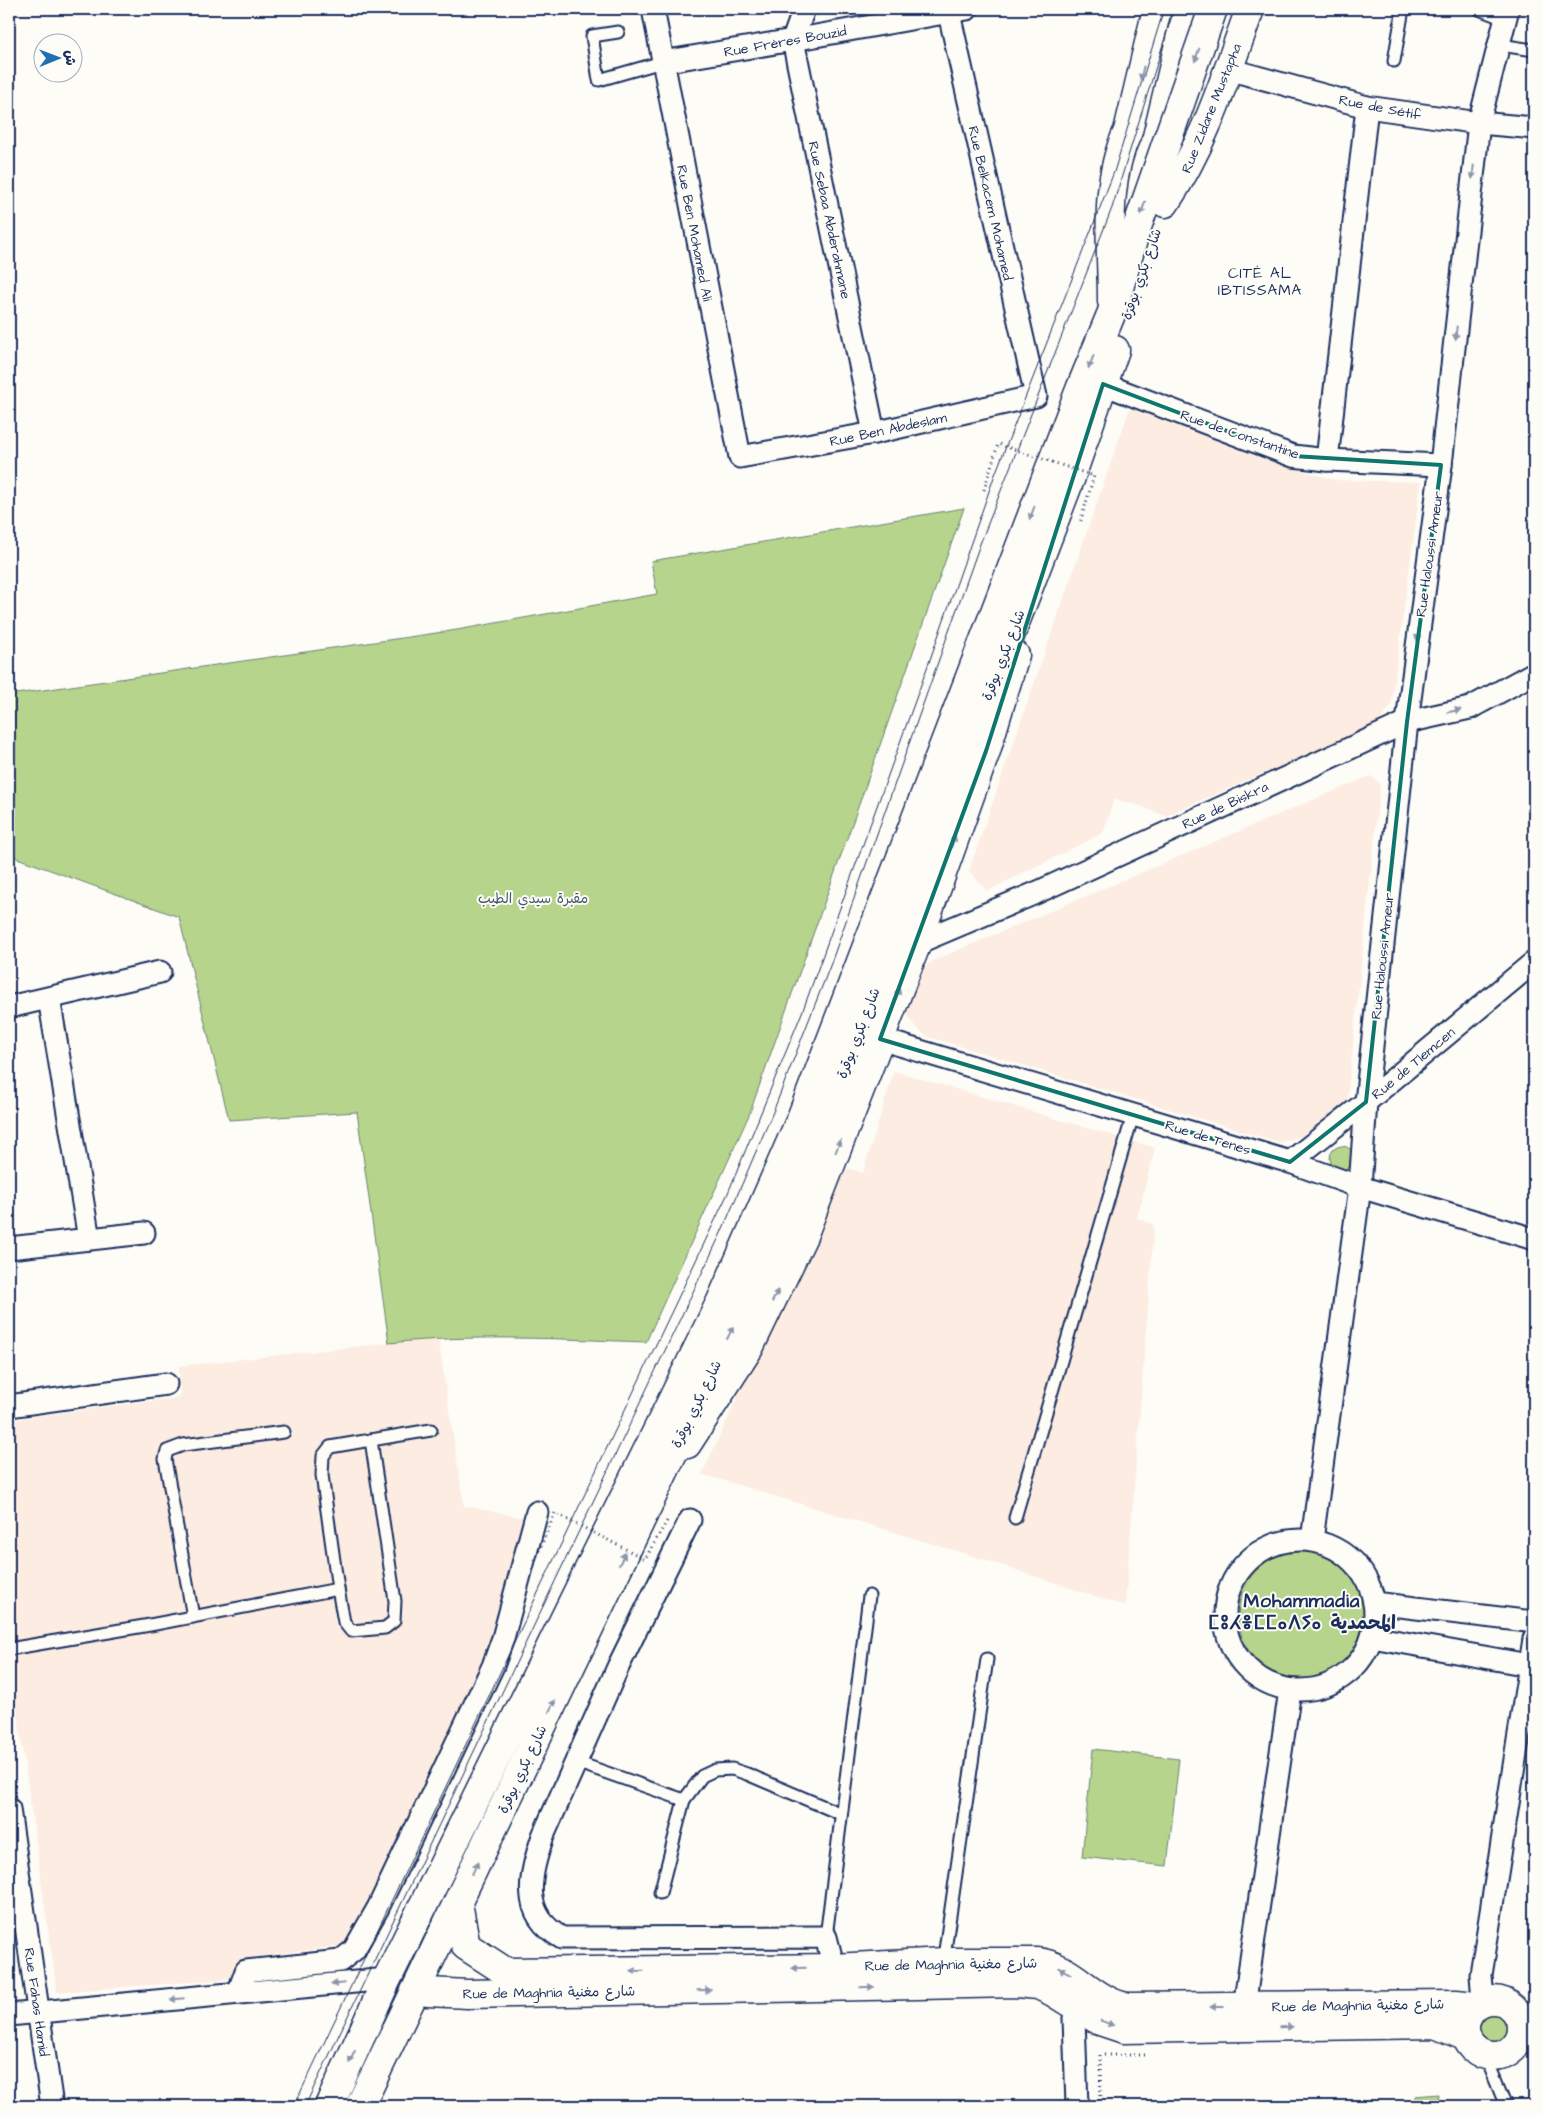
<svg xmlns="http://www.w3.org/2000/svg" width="1543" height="2115" viewBox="0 0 1543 2115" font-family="'Architects Daughter','Playpen Sans Arabic','Noto Sans Tifinagh',sans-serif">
<rect width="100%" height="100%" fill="#fdfcf7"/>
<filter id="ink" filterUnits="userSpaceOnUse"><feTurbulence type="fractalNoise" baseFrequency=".02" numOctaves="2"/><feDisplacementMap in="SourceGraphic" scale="10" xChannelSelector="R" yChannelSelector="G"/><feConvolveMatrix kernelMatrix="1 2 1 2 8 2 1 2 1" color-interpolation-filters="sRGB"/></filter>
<g filter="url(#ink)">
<g fill="#fcece1">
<path d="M1130 408 1271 462 1335 480 1421 482 1391 706 1377 724 1165 816 1141 806 1114 799 1103 833 987 891 969 871Z"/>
<path d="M1370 776 1380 783 1347 1101 1300 1137 1278 1142 926 1036 914 1025 906 1013 904 996 916 972 937 959Z"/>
<path d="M894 1071 1155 1148 1137 1218 1154 1225 1125 1606 983 1559 702 1474 825 1211 847 1168 863 1173Z"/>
<path d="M438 1338 464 1506 525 1518 488 1666 357 1926 350 1928 353 1944 241 1959 228 1979 57 1992 9 1652V1420L180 1397 179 1366Z"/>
</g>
<g fill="#b7d48c" stroke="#698275">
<path d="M964 508 749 1115 646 1342C560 1339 475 1334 389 1343L357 1112 229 1120 179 917 9 855V695L457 630 657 594 651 561Z"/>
<circle cx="1342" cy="1158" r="12"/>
<circle cx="1302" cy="1615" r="64"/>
<path d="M1093 1749 1179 1759 1167 1866 1082 1857Z"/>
<circle cx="1493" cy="2028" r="20"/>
<path d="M1438 2094 1437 2106H1415V2096Z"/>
</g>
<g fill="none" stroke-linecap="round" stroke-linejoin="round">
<g stroke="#1b2f5e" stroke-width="15">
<g id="service">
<path d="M1479 9 1505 19"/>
<path d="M618 32 592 36 599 80 662 62"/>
<path d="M1500 45 1534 50"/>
<path d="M1394 61 1403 9"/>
<path d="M1015 1518 1133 1115"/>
<path d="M338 1589 322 1475 323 1456 330 1447 371 1440"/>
<path d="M193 1617 165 1459 167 1451 183 1445 284 1432"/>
<path d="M9 1649 150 1625 338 1589 344 1622 351 1631 385 1628 394 1621 395 1601 371 1440 431 1430"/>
<path d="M576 1762 684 1800"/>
<path d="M660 1893 684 1800 702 1776 715 1770 732 1769 747 1774 841 1814"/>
<path d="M826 1937 869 1596"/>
<path d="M943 1964 987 1659"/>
<path d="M1485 2055 1506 2106"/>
</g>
</g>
<g stroke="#1b2f5e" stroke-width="25">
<g id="minor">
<path d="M653 9 740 457 874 433 1036 396 948 9"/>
<path d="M804 9 793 40 874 433"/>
<path d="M662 62 793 40 967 9"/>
<path d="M1228 69 1367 107 1479 123 1534 128"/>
<path d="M1103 384 1293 456 1327 460 1441 465"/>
<path d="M1327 460 1367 107"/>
<path d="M917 943 1038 892 1407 722 1470 708 1534 673"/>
<path d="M49 998 89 1239"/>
<path d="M9 1007 160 972"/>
<path d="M880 1039 1290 1162 1360 1187 1534 1239"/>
<path d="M1290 1162 1366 1102 1534 962"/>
<path d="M9 1248 144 1233"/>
<path d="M9 1406 166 1384"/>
<path d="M690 1520 618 1667 543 1836C530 1875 519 1914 562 1938L826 1937 834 1968 835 1981"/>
<path d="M1312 1540 1360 1187 1366 1102 1407 722 1441 465 1479 123 1508 9"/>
<circle cx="1300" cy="1615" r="75"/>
<path d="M1374 1603 1534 1622"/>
<path d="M1372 1637 1534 1666"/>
<path d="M9 1809 52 2106"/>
<path d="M238 1993 246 1971 340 1961 354 1950 378 1908 493 1666 503 1638 537 1512"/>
<path d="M1483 2001 1481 1975 1534 1639"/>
<path d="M9 2015 387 1979"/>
<path d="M1240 2021 1244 2007 1290 1690"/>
<path d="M1077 2106 1074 2018 1085 1994"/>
</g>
</g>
<g stroke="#1b2f5e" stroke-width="31">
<g id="tertiary">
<path d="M1165 203C1205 144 1226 75 1250 9"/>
<path d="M1112 301C1112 245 1103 183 1128 131L1157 9"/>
<path d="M687 1444 749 1348 803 1236 917 943 986 751 1015 655"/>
<path d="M458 1903 466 1946 506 1972 834 1968 944 1962H1036C1072 1965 1092 2001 1127 2007L1456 2004 1475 2006"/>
<path d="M428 1992 468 1994 1017 1983 1038 1985 1053 1992 1100 2021 1124 2029 1435 2024 1467 2037"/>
<circle cx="1493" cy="2028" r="28"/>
</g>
</g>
<g stroke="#1b2f5e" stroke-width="31">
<g id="trunk">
<path d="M329 2106 387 1979 721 1301 800 1121 1081 387 1112 312 1135 233 1213 9"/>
<path d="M360 2106 740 1313 812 1152 1071 477 1115 350"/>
</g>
</g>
<path stroke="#1b2f5e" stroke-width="3" stroke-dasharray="1 4" stroke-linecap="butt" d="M1101 2106 1100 2055H1146"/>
<use href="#service" stroke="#fdfcf7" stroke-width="11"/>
<use href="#minor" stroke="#fdfcf7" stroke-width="21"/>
<use href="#tertiary" stroke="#fdfcf7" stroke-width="28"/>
<use href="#trunk" stroke="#fdfcf7" stroke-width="28"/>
<g stroke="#1b2f5e" stroke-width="1">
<path d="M294 2106 728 1193 803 1010 927 668 994 477 1114 172 1164 9"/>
<path d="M305 2106 721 1233 773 1112 830 966 980 544 1112 208 1174 9"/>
</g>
<g stroke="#1b2f5e" stroke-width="3" stroke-dasharray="1 4" stroke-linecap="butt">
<path d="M984 490 998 444 1094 476 1080 523"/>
<path d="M535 1560 555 1513 645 1559 667 1521"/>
</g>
</g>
<defs><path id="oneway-solid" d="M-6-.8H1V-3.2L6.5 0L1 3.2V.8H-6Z" transform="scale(1.25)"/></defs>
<g fill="#8c96aa">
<use href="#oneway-solid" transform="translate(1197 55) rotate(109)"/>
<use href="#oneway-solid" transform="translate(1142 73) rotate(103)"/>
<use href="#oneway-solid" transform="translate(1473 172) rotate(96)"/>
<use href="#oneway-solid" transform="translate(1143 208) rotate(109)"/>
<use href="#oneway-solid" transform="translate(1456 333) rotate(96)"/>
<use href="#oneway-solid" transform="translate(1091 362) rotate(112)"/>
<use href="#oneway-solid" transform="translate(1032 513) rotate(111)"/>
<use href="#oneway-solid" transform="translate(1418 634) rotate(98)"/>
<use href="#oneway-solid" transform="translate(1454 711) rotate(-12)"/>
<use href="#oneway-solid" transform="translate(953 842) rotate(-70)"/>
<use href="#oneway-solid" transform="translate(897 995) rotate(-69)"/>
<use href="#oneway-solid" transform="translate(838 1146) rotate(-69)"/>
<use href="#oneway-solid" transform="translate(775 1296) rotate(-64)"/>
<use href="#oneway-solid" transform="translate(730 1333) rotate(-64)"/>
<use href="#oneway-solid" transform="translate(622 1559) rotate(-64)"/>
<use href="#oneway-solid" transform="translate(552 1706) rotate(-64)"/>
<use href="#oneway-solid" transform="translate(475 1868) rotate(-65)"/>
<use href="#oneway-solid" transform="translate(799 1968) rotate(179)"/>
<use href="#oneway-solid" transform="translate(637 1971) rotate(179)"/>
<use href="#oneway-solid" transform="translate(1065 1971) rotate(-151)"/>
<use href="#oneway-solid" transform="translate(338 1984) rotate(175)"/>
<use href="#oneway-solid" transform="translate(867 1987) rotate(-1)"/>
<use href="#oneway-solid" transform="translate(704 1990) rotate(-1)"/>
<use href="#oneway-solid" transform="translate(177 1999) rotate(175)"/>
<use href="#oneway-solid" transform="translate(1217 2007) rotate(180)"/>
<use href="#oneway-solid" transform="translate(1107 2023) rotate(20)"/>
<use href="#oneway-solid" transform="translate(1286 2027) rotate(-1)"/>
<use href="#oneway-solid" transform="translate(352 2057) rotate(115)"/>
</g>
</g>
<path fill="none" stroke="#0f766e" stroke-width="4" stroke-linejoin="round" d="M1103 384 1293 456 1441 465 1407 722 1366 1102 1290 1162 880 1039 986 751Z"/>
<g text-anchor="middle" stroke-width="4" stroke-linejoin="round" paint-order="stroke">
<g font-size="14" fill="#1b2f5e" stroke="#fdfcf7">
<text transform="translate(785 41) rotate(-10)" y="5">Rue Frères Bouzid</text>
<text transform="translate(1380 107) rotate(11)" y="5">Rue de Sétif</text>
<text transform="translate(1211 108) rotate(-68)" y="5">Rue Zidane Mustapha</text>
<text transform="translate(991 203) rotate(77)" y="5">Rue Belkacem Mohamed</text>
<text transform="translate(830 220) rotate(78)" y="5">Rue Sebaa Abderahmane</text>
<text transform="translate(695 233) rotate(79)" y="5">Rue Ben Mohamed Ali</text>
<text transform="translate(1141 274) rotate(-71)" y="5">شارع بكري بوقرة</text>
<text transform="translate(888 429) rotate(-12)" y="5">Rue Ben Abdeslam</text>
<text transform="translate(1240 434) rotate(19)" y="5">Rue de Constantine</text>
<text transform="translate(1429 554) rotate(-82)" y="5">Rue Haloussi Ameur</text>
<text transform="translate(1003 655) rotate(-69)" y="5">شارع بكري بوقرة</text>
<text transform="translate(1225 805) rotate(-25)" y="5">Rue de Biskra</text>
<text transform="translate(1382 956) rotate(-84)" y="5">Rue Haloussi Ameur</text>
<text transform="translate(858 1033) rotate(-69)" y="5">شارع بكري بوقرة</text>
<text transform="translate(1413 1063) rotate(-40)" y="5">Rue de Tlemcen</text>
<text transform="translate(1208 1137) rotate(17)" y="5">Rue de Tenes</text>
<text transform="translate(696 1404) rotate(-64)" y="5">شارع بكري بوقرة</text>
<text transform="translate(522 1769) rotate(-65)" y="5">شارع بكري بوقرة</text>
<text transform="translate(951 1964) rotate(-1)" y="5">Rue de Maghnia شارع مغنية</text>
<text transform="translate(549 1992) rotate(-1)" y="5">Rue de Maghnia شارع مغنية</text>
<text transform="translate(37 2002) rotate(82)" y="5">Rue Fahas Hamid</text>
<text transform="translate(1358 2005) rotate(-1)" y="5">Rue de Maghnia شارع مغنية</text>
</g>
<g font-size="14" fill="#42586a" stroke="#fdfcf7">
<text x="533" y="903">مقبرة سيدي الطيب</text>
</g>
<g font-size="15" letter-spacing="1" fill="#1b2f5e" stroke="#fdfcf7">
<text x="1260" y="278">CITÉ AL<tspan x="1260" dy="17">IBTISSAMA</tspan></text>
</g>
<g font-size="19" font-weight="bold" letter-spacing="1" fill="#1b2f5e" stroke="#fdfcf7">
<text x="1302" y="1607">Mohammadia<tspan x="1302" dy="22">ⵎⵓⵃⴻⵎⵎⴰⴷⵢⴰ المحمدية</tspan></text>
</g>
</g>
<rect width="1543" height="2115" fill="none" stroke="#fdfcf7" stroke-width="30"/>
<rect x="15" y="15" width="1513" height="2085" fill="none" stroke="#1b2f5e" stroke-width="2" filter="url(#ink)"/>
<g transform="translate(58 58) rotate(89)"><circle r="24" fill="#fdfcf7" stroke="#a3aaba"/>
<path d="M0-4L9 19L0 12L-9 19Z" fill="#1f6fb2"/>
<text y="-8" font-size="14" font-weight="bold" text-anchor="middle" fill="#1b2f5e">ش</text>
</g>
</svg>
